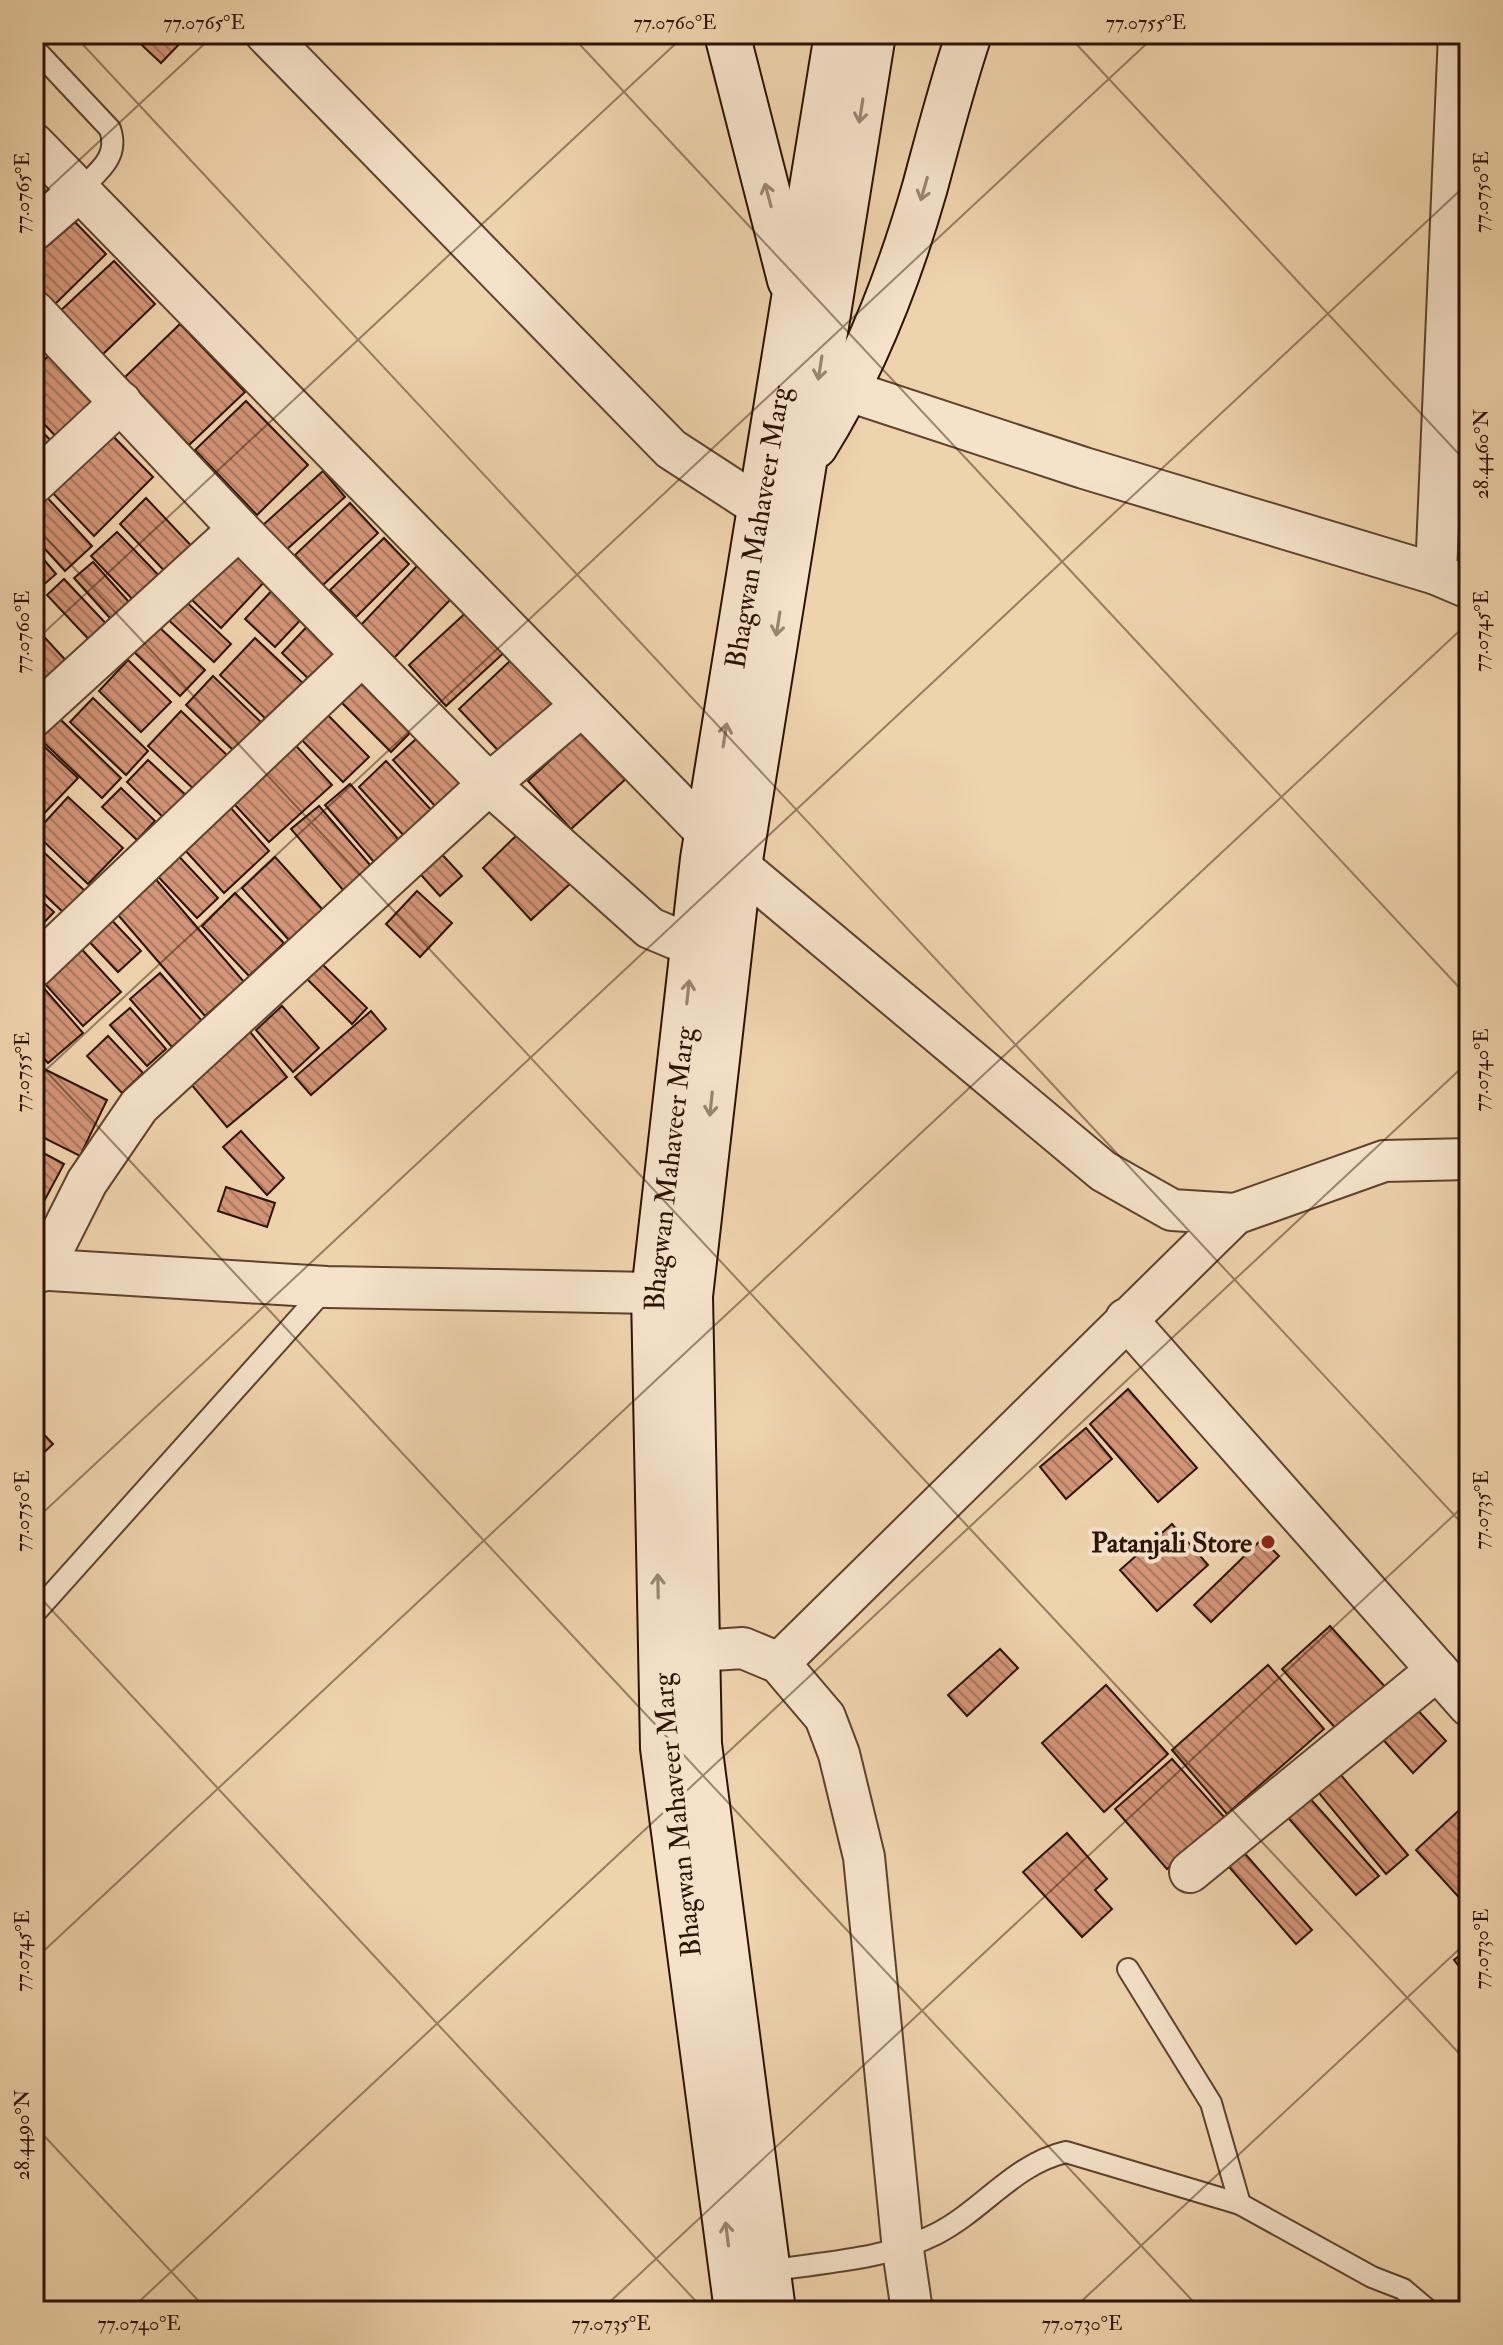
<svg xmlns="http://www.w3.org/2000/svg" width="1503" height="2345" viewBox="0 0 1503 2345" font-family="'IM FELL Double Pica',serif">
<defs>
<pattern id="building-back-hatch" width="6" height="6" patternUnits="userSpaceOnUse" patternTransform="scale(2)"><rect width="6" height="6" fill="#d39577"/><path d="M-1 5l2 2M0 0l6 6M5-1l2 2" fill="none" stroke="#ab785f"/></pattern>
</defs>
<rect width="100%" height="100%" fill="#efd3ac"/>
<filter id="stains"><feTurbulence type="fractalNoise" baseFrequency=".0025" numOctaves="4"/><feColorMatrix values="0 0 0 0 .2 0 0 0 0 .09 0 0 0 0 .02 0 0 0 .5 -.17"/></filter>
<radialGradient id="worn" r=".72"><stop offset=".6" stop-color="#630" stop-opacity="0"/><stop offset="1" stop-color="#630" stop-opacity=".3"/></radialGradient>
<g fill="url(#building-back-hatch)" stroke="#2c1302" stroke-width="2">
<path d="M130 34H189L161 63Z"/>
<path d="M73 220 106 254 49 310 34 294V257Z"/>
<path d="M114 261 155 304 101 356 59 312Z"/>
<path d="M180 324 245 392 189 445 124 378Z"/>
<path d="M53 352 100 403 60 441 34 413V369Z"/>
<path d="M246 401 308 465 257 515 195 450Z"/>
<path d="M34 423 54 444 34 463Z"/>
<path d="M107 430 153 477 94 536 48 488Z"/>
<path d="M323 471 345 497 286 550 263 525Z"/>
<path d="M42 492 92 546 65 571 34 537V499Z"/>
<path d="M146 498 200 555 174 581 120 524Z"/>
<path d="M350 503 378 533 323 585 295 555Z"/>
<path d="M117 532 167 584 141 608 91 556Z"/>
<path d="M384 538 409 564 356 617 330 590Z"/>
<path d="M234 545 268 578 221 628 187 595Z"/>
<path d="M34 548 56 574 34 593Z"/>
<path d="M93 562 137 611 118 627 74 578Z"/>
<path d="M417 566 451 599 393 659 360 626Z"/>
<path d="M64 579 113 631 96 647 47 595Z"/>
<path d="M278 584 308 612 275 647 245 619Z"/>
<path d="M180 596 231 644 214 662 163 615Z"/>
<path d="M471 608 508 649 446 706 409 665Z"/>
<path d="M316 617 351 651 317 687 282 653Z"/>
<path d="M34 626 71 666 43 692 34 683Z"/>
<path d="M158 626 205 670 180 696 133 651Z"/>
<path d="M255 638 307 687 272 725 220 675Z"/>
<path d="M512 659 562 710 508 761 459 709Z"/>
<path d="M128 660 171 702 141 732 99 691Z"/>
<path d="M369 667 423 720 391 752 338 699Z"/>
<path d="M213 676 266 727 239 756 186 705Z"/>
<path d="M93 698 148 751 126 775 70 722Z"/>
<path d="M320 707 369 757 343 782 294 732Z"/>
<path d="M181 711 231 759 199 794 148 746Z"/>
<path d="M60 719 121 778 102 798 40 739Z"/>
<path d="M427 729 470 775 436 807 393 760Z"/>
<path d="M584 729 628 777 571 829 528 781Z"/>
<path d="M34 737 78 778 34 824Z"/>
<path d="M288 737 332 785 269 842 225 794Z"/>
<path d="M148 760 188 797 166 820 127 782Z"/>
<path d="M386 761 435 814 407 839 359 787Z"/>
<path d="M350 784 399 840 374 862 325 805Z"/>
<path d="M121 788 155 821 137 840 102 807Z"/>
<path d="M68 797 123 848 88 884 35 833Z"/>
<path d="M319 806 377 873 349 897 291 829Z"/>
<path d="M230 807 269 851 224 893 184 849Z"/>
<path d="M523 829 572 882 531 920 483 868Z"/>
<path d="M34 843 85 891 64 913 34 885Z"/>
<path d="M171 848 218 898 197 918 150 868Z"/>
<path d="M436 848 462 876 440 896 414 867Z"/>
<path d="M275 857 323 910 289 940 242 888Z"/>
<path d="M147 869 244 982 205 1016 107 902Z"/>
<path d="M417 891 452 923 420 957 386 924Z"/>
<path d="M235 893 284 943 249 976 202 926Z"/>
<path d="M34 894 54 912 34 933Z"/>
<path d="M104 912 141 951 118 972 81 933Z"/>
<path d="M75 942 121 992 83 1026 38 976Z"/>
<path d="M319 961 367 1008 352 1024 304 976Z"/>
<path d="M160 973 202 1021 172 1047 130 999Z"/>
<path d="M34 977 83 1033 48 1063 34 1047Z"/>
<path d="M282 1006 319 1048 293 1072 256 1030Z"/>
<path d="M130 1008 166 1049 147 1066 110 1025Z"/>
<path d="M371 1011 386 1029 311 1095 295 1077Z"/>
<path d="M246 1027 287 1077 227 1127 185 1077Z"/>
<path d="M108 1036 143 1073 122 1093 87 1056Z"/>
<path d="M36 1065 107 1100 80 1156 34 1133Z"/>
<path d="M241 1131 284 1178 267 1195 223 1147Z"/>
<path d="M34 1148 64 1164 34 1220Z"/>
<path d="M226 1187 275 1203 267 1227 218 1211Z"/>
<path d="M1128 1389 1197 1468 1158 1502 1090 1424Z"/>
<path d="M34 1424 53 1444 34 1462Z"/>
<path d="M1086 1428 1112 1459 1066 1499 1040 1467Z"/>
<path d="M1172 1524 1208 1565 1157 1611 1120 1570Z"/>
<path d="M1262 1539 1279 1556 1211 1622 1194 1605Z"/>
<path d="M1330 1626 1387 1689 1339 1732 1282 1669Z"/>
<path d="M1000 1649 1018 1668 967 1716 948 1695Z"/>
<path d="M1268 1665 1324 1729 1227 1814 1172 1750Z"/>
<path d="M1106 1685 1168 1754 1104 1812 1042 1743Z"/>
<path d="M1413 1705 1446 1741 1413 1773 1379 1735Z"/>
<path d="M1172 1759 1225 1818 1167 1869 1115 1809Z"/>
<path d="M1340 1774 1408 1855 1386 1874 1318 1792Z"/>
<path d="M1306 1794 1379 1876 1356 1895 1284 1813Z"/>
<path d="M1469 1801V1900L1465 1904 1416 1850Z"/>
<path d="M1067 1833 1107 1879 1095 1890 1112 1909 1082 1937 1023 1872Z"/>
<path d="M1240 1848 1312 1930 1296 1944 1224 1861Z"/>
<path d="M1469 1948V1979L1454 1960Z"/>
</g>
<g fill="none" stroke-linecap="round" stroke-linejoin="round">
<g stroke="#5d432c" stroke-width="24">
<g id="lane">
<path d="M34 48 110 129C120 158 97 172 79 191"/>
<path d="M34 1614 327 1287"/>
<path d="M1128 1969 1211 2103 1240 2204"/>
<path d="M768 2271C824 2262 885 2260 936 2234 983 2210 1014 2164 1066 2152L1240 2204 1372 2277 1403 2289 1429 2311"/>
</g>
</g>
<g stroke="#5d432c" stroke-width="44">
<g id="street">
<path d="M266 34 671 449 760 507"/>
<path d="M34 144 739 866 1103 1171 1172 1210 1235 1214 1384 1161 1469 1159"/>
<path d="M34 230 79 191"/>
<path d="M34 311 239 529 489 784 650 928 693 946"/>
<path d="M849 391 1084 468 1436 574 1469 588"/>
<path d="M34 483 121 402"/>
<path d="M1436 574 1459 34"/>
<path d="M34 716 239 529"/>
<path d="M34 967 362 655"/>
<path d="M34 1269 327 1287 654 1293"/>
<path d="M42 1271 87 1182 139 1106 489 784 580 707"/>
<path d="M1126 1319 1469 1706"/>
<path d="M667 1653 743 1648 779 1663 825 1717 839 1754 864 1857 903 2250 912 2311"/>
<path d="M779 1663 1235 1214"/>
<path d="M1190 1872 1437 1670"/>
</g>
</g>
<g stroke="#2c1302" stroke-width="48">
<g id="secondary">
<path d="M727 34 790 280"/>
<path d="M815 446C865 366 899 278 925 187 939 135 952 85 969 34"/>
<path id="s1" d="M737 2311 663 1748 654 1293 703 859 837 34"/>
<path d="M773 2311 699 1744 690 1296 739 866 873 34"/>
</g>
</g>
<use href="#lane" stroke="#f5e2c9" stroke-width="20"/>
<use href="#street" stroke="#f5e2c9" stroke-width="40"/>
<use href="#secondary" stroke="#f5e2c9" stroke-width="44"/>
</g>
<defs><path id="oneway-shaft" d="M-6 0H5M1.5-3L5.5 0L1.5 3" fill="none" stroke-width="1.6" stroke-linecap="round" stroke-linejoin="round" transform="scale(2)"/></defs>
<g stroke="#9b856f">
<use href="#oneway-shaft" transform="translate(861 111) rotate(99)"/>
<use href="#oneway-shaft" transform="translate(924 189) rotate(106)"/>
<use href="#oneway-shaft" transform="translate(768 195) rotate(-105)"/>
<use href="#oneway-shaft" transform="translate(820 368) rotate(99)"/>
<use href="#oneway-shaft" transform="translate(778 624) rotate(99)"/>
<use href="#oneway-shaft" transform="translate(725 735) rotate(-81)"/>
<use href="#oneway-shaft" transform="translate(688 992) rotate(-84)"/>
<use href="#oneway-shaft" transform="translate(711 1104) rotate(96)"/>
<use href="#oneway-shaft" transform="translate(658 1586) rotate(-91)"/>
<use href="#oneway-shaft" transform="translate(727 2234) rotate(-97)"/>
</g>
<path fill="none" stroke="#2c1302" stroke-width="2" stroke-opacity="0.45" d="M73 34 1469 1531M570 34 1469 998M1067 34 1469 465M34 202 215 34M34 525 1469 2064M34 642 686 34M34 1058 1202 2311M34 1081 1157 34M34 1521 1469 182M34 1591 705 2311M34 1960 1469 622M34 2125 208 2311M129 2311 1469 1061M600 2311 1469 1501M1071 2311 1469 1940"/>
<circle fill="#8f2418" stroke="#f5e2c9" stroke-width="3" cx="1268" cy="1542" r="8"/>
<g text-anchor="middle" stroke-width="8" stroke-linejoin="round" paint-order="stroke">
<g font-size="28" fill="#2c1302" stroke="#f5e2c9">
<text dy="10" stroke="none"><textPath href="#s1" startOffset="1796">Bhagwan Mahaveer Marg</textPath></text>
<text dy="10" stroke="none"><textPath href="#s1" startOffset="1148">Bhagwan Mahaveer Marg</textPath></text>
<text transform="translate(676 1815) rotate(-96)" y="10">Bhagwan Mahaveer Marg</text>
</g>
<g font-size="28" font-weight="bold" fill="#2c1302" stroke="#f5e2c9" text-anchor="end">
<text x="1252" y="1552">Patanjali Store</text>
</g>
</g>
<rect width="1503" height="2345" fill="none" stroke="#efd3ac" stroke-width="88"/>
<rect x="44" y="44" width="1415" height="2257" fill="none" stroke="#2c1302" stroke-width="3"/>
<g font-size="20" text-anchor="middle" fill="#2c1302">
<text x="204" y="29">77.0765°E</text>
<text x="675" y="29">77.0760°E</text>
<text x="1146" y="29">77.0755°E</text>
<text transform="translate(1481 192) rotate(-90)" y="7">77.0750°E</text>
<text transform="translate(22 193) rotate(-90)" y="7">77.0765°E</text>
<text transform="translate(1481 454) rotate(-90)" y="7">28.4460°N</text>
<text transform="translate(1481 631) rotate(-90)" y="7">77.0745°E</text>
<text transform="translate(22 632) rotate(-90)" y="7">77.0760°E</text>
<text transform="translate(1481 1070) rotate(-90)" y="7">77.0740°E</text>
<text transform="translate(22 1072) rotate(-90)" y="7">77.0755°E</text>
<text transform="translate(1481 1510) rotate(-90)" y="7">77.0735°E</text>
<text transform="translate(22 1511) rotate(-90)" y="7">77.0750°E</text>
<text transform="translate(1481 1949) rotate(-90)" y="7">77.0730°E</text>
<text transform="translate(22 1951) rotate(-90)" y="7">77.0745°E</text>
<text transform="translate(22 2135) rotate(-90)" y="7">28.4490°N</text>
<text x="139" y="2330">77.0740°E</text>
<text x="611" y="2330">77.0735°E</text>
<text x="1082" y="2330">77.0730°E</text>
</g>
<rect width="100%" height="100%" filter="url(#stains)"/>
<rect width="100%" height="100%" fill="url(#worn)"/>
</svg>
